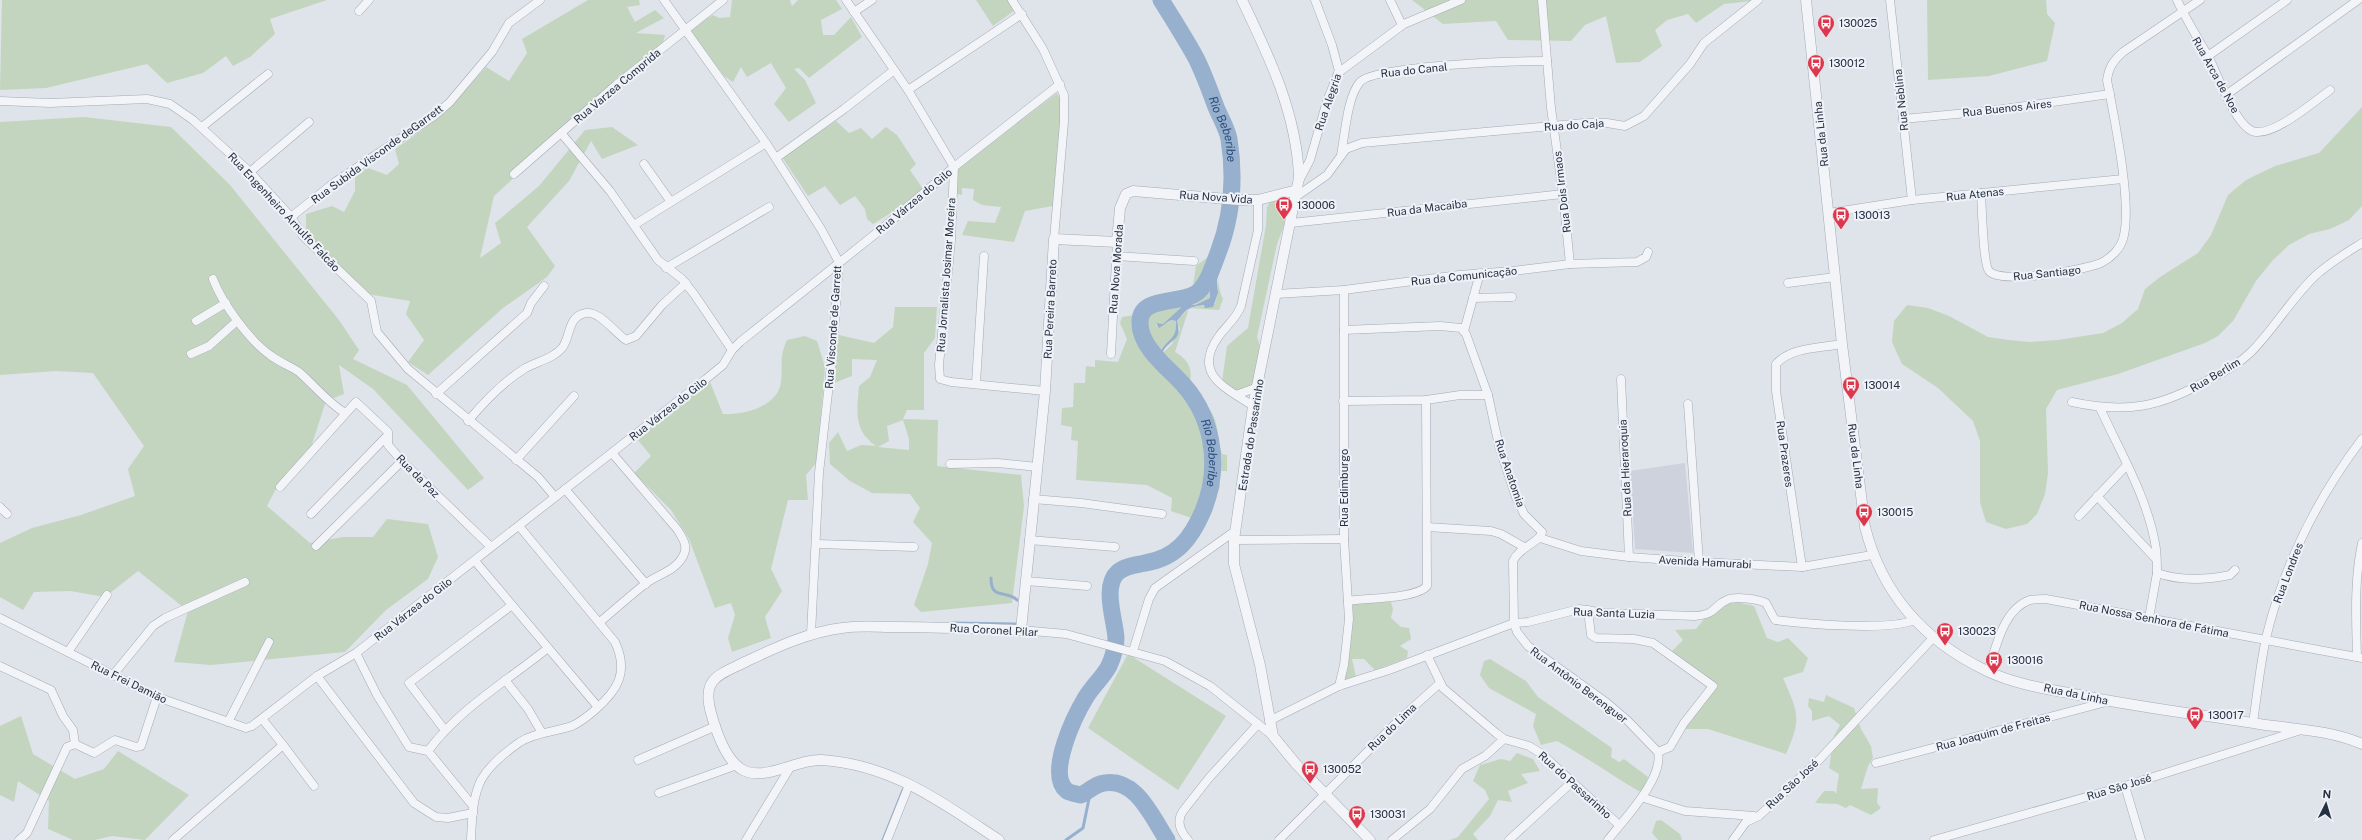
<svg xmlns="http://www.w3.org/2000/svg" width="2362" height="840" viewBox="0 0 2362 840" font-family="'Public Sans',sans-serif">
<rect width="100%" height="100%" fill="#dfe3ea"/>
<path fill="#cdd2dc" d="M1685 463 1693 553 1635 549 1630 471Z"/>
<g fill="#c4d5bf" fill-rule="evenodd">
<path d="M2 0H327L270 19 275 34 250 57 233 66 226 56 203 73 167 83 147 64 46 88 0 90Z"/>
<path d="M588 0H639L640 5 627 7 635 22 655 10 664 18 636 33 665 35 663 43 494 196 480 258 501 243 495 223 539 186 585 130 612 127 638 145 602 159 591 141 569 181 527 227 555 266 547 277 503 308 428 375 408 362 424 340 406 314 410 301 367 294 306 235V214L332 206 344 212 355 191V175L368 168 387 175 399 164 395 149C433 124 457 101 486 67L509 81 527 53 522 39Z"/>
<path d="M732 0H790L792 6 798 0H836L842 9 821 20 823 35H834L851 17 862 37 809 78 799 68 794 69 805 80 816 103 789 122 774 104 786 88 771 63 747 77 741 67 733 82 724 76 688 29 713 15 719 18 730 17Z"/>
<path d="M976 0H1008L1015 10 993 26Z"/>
<path d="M1412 0H1751L1752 1 1724 4 1696 23 1688 14 1667 20 1655 30 1662 46 1640 62 1616 63 1606 16 1585 25 1571 41 1508 40 1496 21 1443 24Z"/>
<path d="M1927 0H2046L2047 14 2055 23 2047 61 1989 76 1928 80Z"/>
<path d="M1057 93 1062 103 1053 206 1025 211 1014 242 962 235 968 221 995 223 1001 207 982 205 973 200 974 189 962 188V195L953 193 957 169Z"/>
<path d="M2362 107V206L2349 220 2330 229 2309 234 2289 245 2273 260 2256 281 2233 321 2218 336 2205 343 2118 374 2057 390 2046 409 2048 473 2045 494 2037 514 2027 524 2006 529 1986 522 1980 502V441L1973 421 1938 388 1902 364 1892 342 1894 321 1907 305 1928 308 1949 316 1988 337 2009 340 2030 342 2058 340 2103 333 2122 323 2138 309 2145 289 2160 277 2198 253 2211 235 2228 195 2246 180 2275 166 2319 153Z"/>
<path d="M84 117 171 127 230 185 339 320 359 350 353 359 407 385 484 478 468 490 373 389 339 365 344 394 326 401 311 447 279 483 267 506 310 543 343 537H373L387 519 428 524 438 557 428 579 386 610 345 652 211 665 174 662 188 611 138 571 105 597 70 591 34 592 23 610 0 597V543L32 528 81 515 135 496 128 469 144 446 93 373 56 371 0 375V122Z"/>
<path d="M836 121 849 133 861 128 872 139 886 127 897 135 916 164 910 170 925 192 873 224 867 219 865 209 855 196 840 205 825 186 808 196 782 157Z"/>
<path d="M1284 198 1289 203 1288 215 1277 244 1257 337 1261 349 1255 384 1238 393 1222 382 1227 346 1248 328 1266 225 1267 207 1271 200Z"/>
<path d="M1235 213C1234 239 1209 273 1223 299L1219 310 1189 308 1175 352C1188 359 1194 370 1189 385 1196 395 1209 406 1214 417 1219 429 1217 442 1222 454L1227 455V471H1218L1220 487 1206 523 1171 511 1172 498 1147 485 1076 480 1078 441 1071 440 1072 427 1061 425 1062 408 1073 407 1074 383H1085L1086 366 1095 367V360L1118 362 1127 339 1120 323 1122 317 1140 314 1142 306 1152 307 1158 296H1175L1192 292 1196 266 1208 257 1221 237V256L1218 259 1214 257 1212 276 1214 279 1210 284V298L1194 305 1191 303 1184 305 1163 324 1156 323V326L1168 323 1171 320 1176 321C1177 334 1172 341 1162 349V354L1168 361 1169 357 1163 353 1172 344 1180 329 1177 321C1193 302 1193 309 1215 304 1215 300 1218 296 1218 292 1218 266 1227 240 1231 216Z"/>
<path d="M895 307H937L935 338 924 353V410H907L903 419 938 420 937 466 1021 475 1024 506 1012 603 921 612 914 605 928 564 932 543 913 522 920 508 910 494 872 493 850 481 830 464 829 443 838 432 847 451 861 445 876 446C853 430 857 411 859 386L870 377 877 360 852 359V376L834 383 839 335 874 343 893 327ZM903 420 909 439V450L878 447 889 441 887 426Z"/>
<path d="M805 336 817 341 825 367 817 462 806 475 808 500H788L771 569 782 591 765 617 771 638 732 652 728 638 735 615 731 603 715 608 689 539 671 510 634 473 651 456 637 439 710 382 723 414C743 415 778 407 781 382 783 365 779 357 787 340Z"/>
<path d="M1732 601 1754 606 1767 638 1778 642 1788 638 1808 658 1803 672 1783 678C1798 712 1802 718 1786 754L1708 729H1683L1713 686 1672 651 1683 640 1675 630 1696 629 1704 619Z"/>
<path d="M1391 602 1393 609 1391 618 1401 627 1409 628 1411 639 1400 646 1408 651 1407 658 1375 670 1364 659H1352L1356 677 1343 682 1353 603Z"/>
<path d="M1128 654 1226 716 1178 790 1088 728Z"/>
<path d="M1490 659 1526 681 1538 697 1612 748 1611 757 1619 762 1624 759 1648 777 1642 793C1613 776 1586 757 1557 741L1541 745 1533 726 1536 714 1489 688 1480 675 1484 661Z"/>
<path d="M1826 695 1854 708 1861 729 1871 746 1873 758 1868 766 1861 789 1878 788 1877 803 1881 808 1871 815 1850 805 1846 808 1837 804 1815 803 1824 791H1834L1836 794 1839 774 1829 768 1834 736 1840 725 1829 716 1812 721V711L1808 706 1809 698 1824 702Z"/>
<path d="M21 716 33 754 75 779 104 769 118 751 189 795 145 840 112 836 95 840H73L48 829 49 801 18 781 14 802 0 795V726Z"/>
<path d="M1517 753 1533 759 1540 771 1521 774 1528 783 1508 791 1512 802 1498 800 1490 816 1473 834 1478 840H1450L1458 837 1489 799 1485 790 1473 781 1480 765 1501 759 1510 761Z"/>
<path d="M1661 820 1680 834 1682 840H1658L1652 833 1656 821Z"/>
</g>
<path fill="#96b0ce" d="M1226 206H1232L1231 224 1228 228 1226 245 1217 280 1218 293 1213 307 1205 308 1204 305C1187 307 1187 309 1177 321 1183 342 1170 338 1163 352L1171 362 1168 361 1161 351C1168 338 1177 340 1176 321L1171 320 1159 328 1156 323 1163 324 1186 303 1195 305 1210 298V284L1214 279C1210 273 1208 263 1212 257L1218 259 1221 256 1219 247Z"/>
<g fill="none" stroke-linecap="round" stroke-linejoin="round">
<g stroke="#96b0ce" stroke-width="3">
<path d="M991 578C991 601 1006 589 1017 600"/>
<path d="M952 623 1015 624"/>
<path d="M883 840 903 790"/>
<path d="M1066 840 1083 828 1091 789"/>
</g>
<path stroke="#96b0ce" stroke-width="17" id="s1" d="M1161 0C1173 19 1185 38 1196 58 1204 74 1210 91 1216 107 1220 117 1227 128 1229 139 1235 177 1232 217 1218 253 1213 266 1207 287 1195 294 1179 304 1139 296 1140 323 1140 345 1163 364 1177 378 1213 413 1222 465 1203 511 1191 539 1176 558 1145 563 1136 565 1125 566 1118 572 1102 586 1115 620 1116 638 1116 647 1113 657 1109 666 1103 677 1093 686 1086 697 1075 715 1046 774 1067 791 1070 793 1077 794 1081 795 1087 792 1094 786 1100 784 1135 774 1152 817 1167 840"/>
<g stroke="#a4aab5" stroke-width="9">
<g id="minor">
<path d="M664 0 766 143 821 229 839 262 833 348 819 473 811 634"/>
<path d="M846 0 908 90 954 167 951 240 939 365 940 379 951 382 1045 391"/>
<path d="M1012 0 1043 49 1064 95V122L1054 239"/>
<path d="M1390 0 1402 25"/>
<path d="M1542 0 1551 108 1563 194 1570 264"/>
<path d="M1890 0 1912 200"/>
<path d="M2177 0C2186 19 2197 37 2208 56 2217 72 2236 130 2256 132 2276 134 2314 102 2330 90"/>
<path d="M359 11 369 0"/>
<path d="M854 12 872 0"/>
<path d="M2208 56 2287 0"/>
<path d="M1338 73 1404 24 1461 0"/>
<path d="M908 90 1022 14"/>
<path d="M2226 95 2358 0"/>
<path d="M0 101 50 103 147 99 170 104 193 120 250 172 291 217 303 236 371 301 377 332 408 369 538 477 555 497"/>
<path d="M1903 119 1989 111 2110 94"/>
<path d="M202 127 268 74"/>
<path d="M561 133 610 191 658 260 682 279 694 294 732 350"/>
<path d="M1341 155C1345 135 1347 97 1360 82 1376 65 1518 61 1547 61"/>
<path d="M776 158 844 109 893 71"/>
<path d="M644 164 671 202"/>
<path d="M250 172 309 122"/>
<path d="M514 174 616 85 723 0"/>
<path d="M1299 181 1310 160 1327 101 1339 71 1332 45 1315 0"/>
<path d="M1981 193C1982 207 1983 264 1989 271 2001 285 2084 270 2101 263 2111 258 2120 249 2123 239 2133 206 2114 117 2107 80 2109 67 2113 61 2123 52L2200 0"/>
<path d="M1297 196 1327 175 1346 149 1362 143 1584 123H1607L1625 126 1644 116 1690 64 1704 43 1758 0"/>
<path d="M1829 213 1912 200 2123 179"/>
<path d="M291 217 335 182 434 116 450 102 492 52 509 23 540 0"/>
<path d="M1291 223 1563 194"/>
<path d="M634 225 766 143"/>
<path d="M1116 256 1194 261"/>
<path d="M666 268 769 207"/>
<path d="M213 279C222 303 249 340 270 355 279 362 290 366 299 372 315 386 327 402 345 413"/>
<path d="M1788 283 1835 277"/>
<path d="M1276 294 1344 290 1459 275 1513 271 1570 264 1637 262 1646 257 1648 252"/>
<path d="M1473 298 1512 297"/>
<path d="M196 321 226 303"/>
<path d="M1344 330 1440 326 1461 328 1466 334 1488 395 1499 446 1516 497 1524 514 1542 532C1541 542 1520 546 1513 561L1514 623 1517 632 1528 646 1607 703 1627 720 1658 752C1664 779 1623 820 1608 840"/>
<path d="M1464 331 1480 273"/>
<path d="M191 354 209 346 237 321"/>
<path d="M1111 354 1117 242"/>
<path d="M1621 379 1629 557"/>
<path d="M976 383 984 256"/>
<path d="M436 394 527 313 531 303 544 286"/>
<path d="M1236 395 1258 387"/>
<path d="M1343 401 1426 400 1460 395H1488"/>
<path d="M2072 402C2127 414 2161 407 2210 379 2225 371 2239 364 2251 352 2274 329 2291 299 2315 276 2329 263 2346 253 2362 243"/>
<path d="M1688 404 1699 562"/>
<path d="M1253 406C1227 388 1191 375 1219 336 1227 325 1236 319 1241 306L1258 230V200"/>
<path d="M2100 408C2120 452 2149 500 2156 549 2157 557 2157 565 2157 573 2180 581 2206 580 2230 575L2235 570"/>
<path d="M468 421C484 402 503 382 524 369 535 362 553 359 562 348 571 337 567 316 586 313 600 311 615 333 626 340L636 336 662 305 686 283"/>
<path d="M516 460 574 396"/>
<path d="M950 464 998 463 1037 467"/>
<path d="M280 487 356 402 388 432V445L402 461 490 546"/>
<path d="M565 489 646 584"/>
<path d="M2097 496 2156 559"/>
<path d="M1033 499 1081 503 1162 514"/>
<path d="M0 507 7 514"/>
<path d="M311 514 387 436"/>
<path d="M2079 516 2126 466"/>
<path d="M1427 527 1491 531 1501 534 1524 547"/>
<path d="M1540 538 1581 551 1629 557 1699 562 1802 567 1872 555"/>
<path d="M1029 540 1115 547"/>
<path d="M1234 540 1344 539"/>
<path d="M817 544 914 547"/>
<path d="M316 546 402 461"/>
<path d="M475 561 598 707"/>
<path d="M1802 567 1776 391V364C1791 347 1820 348 1842 344"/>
<path d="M1026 581 1087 586"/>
<path d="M1348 601C1365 598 1416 599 1427 586L1426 400"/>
<path d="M1588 610 1591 635 1596 638 1634 639 1653 643 1713 686 1684 723 1670 747 1658 752"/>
<path d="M0 618 157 697 246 728 252 726 317 676 356 653 706 379 723 365 732 350 740 342 884 227 954 167 1060 84"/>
<path d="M2149 618 2157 573"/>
<path d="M600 622C615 609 630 596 645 584 658 574 677 571 684 554 688 545 682 537 677 529L612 453"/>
<path d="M1021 630 1066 634 1165 661 1210 686 1273 736"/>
<path d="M1133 651 1149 599 1155 588 1235 531"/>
<path d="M68 652 107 595"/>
<path d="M356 653 377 695 409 747 428 751 473 806"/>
<path d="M1427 655 1443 688 1496 733 1504 739 1529 746 1542 754 1619 825"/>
<path d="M2357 657C2356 618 2354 581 2362 543"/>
<path d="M0 666 51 690 63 716 73 730 75 744"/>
<path d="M1988 671C1996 648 2003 609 2030 600 2035 599 2041 599 2046 599L2362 658"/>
<path d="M113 675 153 626 165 618 245 582"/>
<path d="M317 676 414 803 436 817 448 818 473 813"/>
<path d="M505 680 528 709 542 733"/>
<path d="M1339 686 1344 665 1349 619 1344 539V290"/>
<path d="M1269 721 1339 686 1389 670 1514 623 1528 622 1579 609 1605 613 1695 616C1718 614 1712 606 1727 600 1735 596 1758 599 1766 603L1775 620C1804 624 1890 631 1914 620"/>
<path d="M228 722 269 642"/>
<path d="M2253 723C2257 695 2260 666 2266 638 2284 564 2316 500 2362 439"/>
<path d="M444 729 409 683 512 605"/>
<path d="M283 745 314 786"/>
<path d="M428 751C460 708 507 681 548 648"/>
<path d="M638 760 716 726"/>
<path d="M1876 763 2110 701"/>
<path d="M2125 786 2141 840"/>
<path d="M659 793 737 765"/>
<path d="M1644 798 1685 811 1754 816"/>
<path d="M19 840 27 833 67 747 75 744 94 753 115 740 136 747 141 746 157 697"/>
<path d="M173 840 283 745 263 720"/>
<path d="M471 840C472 820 472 799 481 780 489 766 507 751 520 742 536 732 555 732 572 726 581 722 588 716 595 710 618 690 629 672 615 642L519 526"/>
<path d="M746 840 791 766"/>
<path d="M887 840 909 785"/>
<path d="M1188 840C1180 831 1176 821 1183 811L1209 778 1258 724"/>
<path d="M1279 840 1402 717 1439 684"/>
<path d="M1392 840 1430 809 1462 769 1485 756 1504 739"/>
<path d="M1509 840 1571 783"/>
<path d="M1733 840 1746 822 1759 816 1819 760 1933 638"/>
<path d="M1934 840 2125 786 2301 730"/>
</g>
</g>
<g stroke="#a4aab5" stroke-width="11">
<g id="tertiary">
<path d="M1242 0C1269 56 1297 114 1299 178L1253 406 1234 540V564L1260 665 1273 736 1296 764 1370 840"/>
<path d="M1806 0 1842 344 1865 527C1882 594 1924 641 1987 671 2018 686 2056 690 2089 697 2145 708 2202 715 2259 724 2292 729 2331 730 2362 744"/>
<path d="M999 840C941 802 893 765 822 760 799 758 765 782 743 770 726 761 716 731 711 713 701 677 720 675 747 661 777 647 809 632 842 628 860 625 878 627 895 627 937 627 979 629 1021 630L1045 391 1054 239 1117 242 1120 208 1126 194 1133 191 1239 200H1258L1297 190"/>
</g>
</g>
<use href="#minor" stroke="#f2f4f8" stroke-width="8"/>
<use href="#tertiary" stroke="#f2f4f8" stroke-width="10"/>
</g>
<defs>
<g id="bus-pin" transform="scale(0.9)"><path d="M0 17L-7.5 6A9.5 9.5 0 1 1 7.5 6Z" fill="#dd374d" stroke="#eff2f7"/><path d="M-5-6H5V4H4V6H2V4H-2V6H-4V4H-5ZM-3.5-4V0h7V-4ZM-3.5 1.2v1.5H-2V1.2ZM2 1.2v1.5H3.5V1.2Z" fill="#fff"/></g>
</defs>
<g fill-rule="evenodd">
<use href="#bus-pin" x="1826" y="23"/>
<use href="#bus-pin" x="1816" y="63"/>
<use href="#bus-pin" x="1284" y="205"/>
<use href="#bus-pin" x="1841" y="215"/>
<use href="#bus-pin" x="1851" y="385"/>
<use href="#bus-pin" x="1864" y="512"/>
<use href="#bus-pin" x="1945" y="631"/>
<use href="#bus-pin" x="1994" y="660"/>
<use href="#bus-pin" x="2195" y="715"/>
<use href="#bus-pin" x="1310" y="769"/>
<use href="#bus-pin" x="1357" y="814"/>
</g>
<g text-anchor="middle" stroke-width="4" stroke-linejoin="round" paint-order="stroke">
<g font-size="11" fill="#263043" stroke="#eff2f7" text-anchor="start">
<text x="1839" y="27">130025</text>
<text x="1829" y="67">130012</text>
<text x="1297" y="209">130006</text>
<text x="1854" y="219">130013</text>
<text x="1864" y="389">130014</text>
<text x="1877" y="516">130015</text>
<text x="1958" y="635">130023</text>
<text x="2007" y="664">130016</text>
<text x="2208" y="719">130017</text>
<text x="1323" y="773">130052</text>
<text x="1370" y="818">130031</text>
</g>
<g font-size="11" fill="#263043" stroke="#eff2f7">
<text transform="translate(1414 70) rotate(-6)" y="4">Rua do Canal</text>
<text transform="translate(2216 75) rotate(61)" y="4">Rua Arca de Noe</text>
<text transform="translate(617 86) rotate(-40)" y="4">Rua Varzea Comprida</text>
<text transform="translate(1901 100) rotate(-96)" y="4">Rua Neblina</text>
<text transform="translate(1328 102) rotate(-71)" y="4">Rua Alegria</text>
<text transform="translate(2007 108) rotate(-6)" y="4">Rua Buenos Aires</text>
<text transform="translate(1574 125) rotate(-4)" y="4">Rua do Caja</text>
<text transform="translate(1821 134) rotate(-96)" y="4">Rua da Linha</text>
<text transform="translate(377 154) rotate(-36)" y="4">Rua Subida Visconde deGarrett</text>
<text transform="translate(1562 192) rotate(-97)" y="4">Rua Dois Irmaos</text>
<text transform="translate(1975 194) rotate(-6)" y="4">Rua Atenas</text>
<text transform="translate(1216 197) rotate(4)" y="4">Rua Nova Vida</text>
<text transform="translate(914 201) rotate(-40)" y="4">Rua Várzea do Gilo</text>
<text transform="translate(1427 208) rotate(-7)" y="4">Rua da Macaiba</text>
<text transform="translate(284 212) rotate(47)" y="4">Rua Engenheiro Arnulfo Falcão</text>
<text transform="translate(1116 269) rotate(-86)" y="4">Rua Nova Morada</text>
<text transform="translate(2047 273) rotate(-6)" y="4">Rua Santiago</text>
<text transform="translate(946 275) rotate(-86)" y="4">Rua Jornalista Josimar Moreira</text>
<text transform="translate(1464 276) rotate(-6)" y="4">Rua da Comunicação</text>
<text transform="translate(1050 309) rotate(-87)" y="4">Rua Pereira Barreto</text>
<text transform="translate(833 327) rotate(-86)" y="4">Rua Visconde de Garrett</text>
<text transform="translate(2215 375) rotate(-31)" y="4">Rua Berlim</text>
<text transform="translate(668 409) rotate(-38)" y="4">Rua Várzea do Gilo</text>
<text transform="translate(1251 435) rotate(-81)" y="4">Estrada do Passarinho</text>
<text transform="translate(1785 454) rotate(82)" y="4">Rua Prazeres</text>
<text transform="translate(1856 456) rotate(83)" y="4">Rua da Linha</text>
<text transform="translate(1625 468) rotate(-93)" y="4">Rua da Hieraroquia</text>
<text transform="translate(1510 473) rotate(71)" y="4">Rua Anatomia</text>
<text transform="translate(418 476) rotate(45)" y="4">Rua da Paz</text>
<text transform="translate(1344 488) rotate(-90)" y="4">Rua Edimburgo</text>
<text transform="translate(1705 562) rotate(3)" y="4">Avenida Hamurabi</text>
<text transform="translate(2288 573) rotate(-69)" y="4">Rua Londres</text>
<text transform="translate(413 609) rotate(-38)" y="4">Rua Várzea do Gilo</text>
<text transform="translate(1614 613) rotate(2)" y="4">Rua Santa Luzia</text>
<text transform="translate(2154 619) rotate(11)" y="4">Rua Nossa Senhora de Fátima</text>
<text transform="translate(994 630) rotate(3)" y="4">Rua Coronel Pilar</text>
<text transform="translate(129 682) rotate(26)" y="4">Rua Frei Damião</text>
<text transform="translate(1579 685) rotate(37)" y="4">Rua Antônio Berenguer</text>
<text transform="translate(2076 694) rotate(12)" y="4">Rua da Linha</text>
<text transform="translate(1392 727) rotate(-44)" y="4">Rua do Lima</text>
<text transform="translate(1993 732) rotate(-15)" y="4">Rua Joaquim de Freitas</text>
<text transform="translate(1792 784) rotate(-43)" y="4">Rua São José</text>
<text transform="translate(1575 785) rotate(42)" y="4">Rua do Passarinho</text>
<text transform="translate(2119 787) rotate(-17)" y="4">Rua São José</text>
</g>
<g font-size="12" font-style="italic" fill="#2c4e7c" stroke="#eff2f7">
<text dy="4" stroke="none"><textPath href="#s1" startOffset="144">Rio Beberibe</textPath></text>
<text dy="4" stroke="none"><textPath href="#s1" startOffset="539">Rio Beberibe</textPath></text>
</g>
</g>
<g transform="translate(2326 804) rotate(5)" stroke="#eff2f7" stroke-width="3" paint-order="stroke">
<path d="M0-3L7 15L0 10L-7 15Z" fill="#263043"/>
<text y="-6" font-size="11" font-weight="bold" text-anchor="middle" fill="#263043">N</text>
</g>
</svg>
